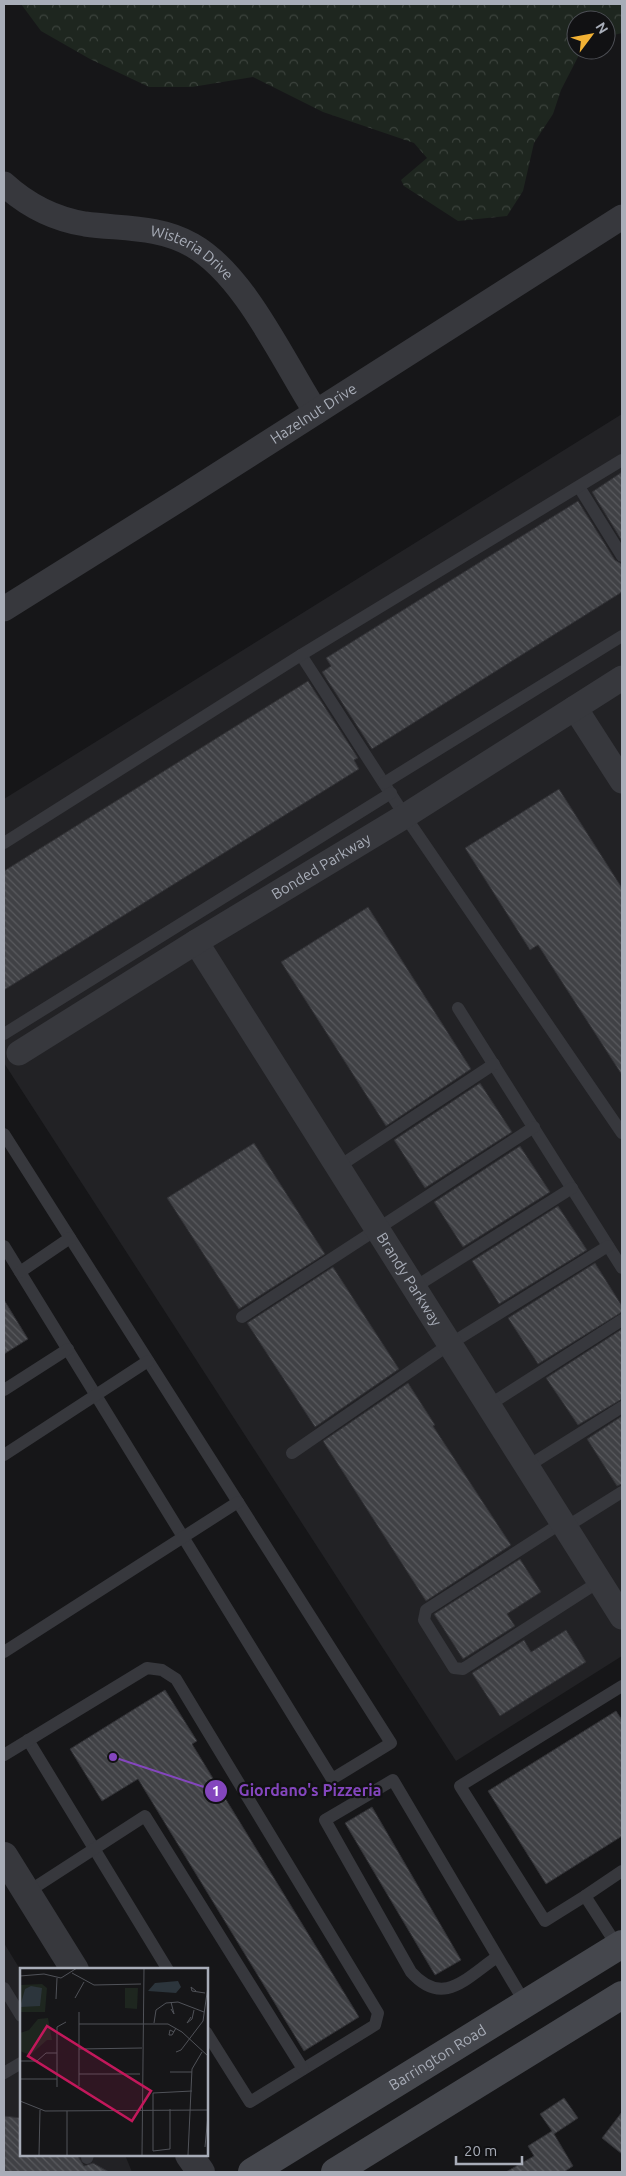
<svg xmlns="http://www.w3.org/2000/svg" width="626" height="2176" viewBox="0 0 626 2176" font-family="Ubuntu,sans-serif">
<defs>
<pattern id="forest-crowns" width="20" height="18" patternUnits="userSpaceOnUse" patternTransform="scale(1.25)"><rect width="20" height="18" fill="#1e261f"/><path d="M2 6a3 3 0 1 1 6 0M12 15a3 3 0 1 1 6 0" fill="none" stroke="#3c433d"/></pattern>
<pattern id="building-back-hatch" width="6" height="6" patternUnits="userSpaceOnUse" patternTransform="scale(1.25)"><rect width="6" height="6" fill="#404145"/><path d="M-1 5l2 2M0 0l6 6M5-1l2 2" fill="none" stroke="#595a5e"/></pattern>
</defs>
<rect width="100%" height="100%" fill="#161618"/>
<g fill="#222225">
<path d="M622 414V1656L456 1761 4 1063V799Z"/>
<path d="M4 1943 21 1971V2155H125L132 2172H4Z"/>
</g>
<path fill="url(#forest-crowns)" d="M21 4H622V33L606 37V20H576V50H586L579 55 561 90 553 114 534 143 523 191 507 216 458 221 404 186 401 180 427 158 414 143 323 112 253 77 192 87H149L90 59 41 31Z"/>
<g fill="url(#building-back-hatch)" stroke="#303034">
<path d="M622 472V541L592 492Z"/>
<path d="M578 501 615 560 622 564V592L372 749 322 672 331 666 326 658Z"/>
<path d="M308 681 358 758 354 760 359 769 4 990V871Z"/>
<path d="M559 789 622 888V1075L538 945 530 950 465 848Z"/>
<path d="M368 907 471 1069 386 1126 281 962Z"/>
<path d="M480 1083 512 1132 425 1188 394 1140Z"/>
<path d="M254 1143 325 1254 239 1309 167 1198Z"/>
<path d="M520 1146 550 1192 463 1247 434 1202Z"/>
<path d="M558 1206 587 1250 499 1304 472 1261Z"/>
<path d="M595 1263 622 1306V1312L538 1364 508 1318Z"/>
<path d="M333 1267 399 1369 315 1427 247 1323Z"/>
<path d="M4 1300 28 1339 4 1354Z"/>
<path d="M622 1329V1399L578 1425 546 1378Z"/>
<path d="M408 1383 435 1425 433 1426 511 1545 426 1601 323 1441Z"/>
<path d="M622 1416V1484L617 1486 587 1439Z"/>
<path d="M520 1559 541 1592 507 1614 515 1626 463 1659 434 1614Z"/>
<path d="M566 1630 586 1662 500 1716 472 1673 524 1640 531 1652Z"/>
<path d="M165 1690 197 1741 192 1744 359 2017 304 2051 138 1779 102 1801 70 1749Z"/>
<path d="M616 1711 622 1720V1836L546 1884 488 1791Z"/>
<path d="M372 1807 461 1960 435 1975 345 1823Z"/>
<path d="M564 2098 578 2118 554 2134 573 2166 564 2172H506L534 2156 528 2146 552 2131 540 2114Z"/>
<path d="M622 2112V2154L602 2138Z"/>
<path d="M4 2116 21 2118V2155H77L84 2166 93 2163 109 2172H4Z"/>
</g>
<g fill="none" stroke-linecap="round" stroke-linejoin="round">
<g stroke="#37383d" stroke-width="12">
<path d="M579 487 622 556"/>
<path d="M301 655 405 816 622 1133"/>
<path d="M384 783 622 636"/>
<path d="M4 843 301 655 622 460"/>
<path d="M458 1008 622 1268"/>
<path d="M4 1034 391 793"/>
<path d="M4 1134 391 1743 332 1779 4 1246"/>
<path d="M338 1167 494 1064"/>
<path d="M20 1272 70 1238"/>
<path d="M415 1287 572 1188"/>
<path d="M242 1317 534 1127"/>
<path d="M4 1390 68 1349"/>
<path d="M489 1405 622 1320"/>
<path d="M292 1453 450 1344 608 1246"/>
<path d="M4 1455 148 1361"/>
<path d="M528 1466 622 1407"/>
<path d="M563 1522 426 1610 424 1620 454 1668 463 1669 600 1581"/>
<path d="M566 1527 622 1492"/>
<path d="M4 1652 238 1502"/>
<path d="M28 1740 168 1970"/>
<path d="M4 1755 147 1668 162 1670 176 1679 378 2013 375 2025 250 2102 206 2032"/>
<path d="M26 1893 145 1816 303 2069"/>
<path d="M585 1896 545 1921 460 1786 622 1686"/>
<path d="M618 1947 585 1896 622 1871"/>
<path d="M497 1957C466 1978 443 2008 411 1972L325 1820 393 1780 525 2003"/>
<path d="M4 1988 21 2016"/>
<path d="M4 2073 21 2063"/>
<path d="M87 2158 88 2155"/>
</g>
<g stroke="#37383d" stroke-width="25">
<path id="s1" d="M4 184C27 205 54 219 85 224 122 229 159 226 192 245 245 275 283 361 316 412"/>
<path id="s2" d="M4 609 186 495 622 217"/>
<path d="M575 708 622 781"/>
<path id="s3" d="M196 942 622 1617"/>
<path id="s4" d="M19 1053 196 942 405 816 622 678"/>
</g>
<g stroke="#37383d" stroke-width="28">
<path d="M4 1856 75 1970"/>
<path d="M189 2155 201 2172"/>
</g>
<g stroke="#45474d" stroke-width="28">
<path id="s5" d="M252 2172 622 1944"/>
<path d="M335 2172 622 1995"/>
</g>
</g>
<g text-anchor="middle" stroke-width="4.5" stroke-linejoin="round" paint-order="stroke">
<g font-size="15" fill="#a8adb8" stroke="#111113">
<text dy="5" stroke="none"><textPath href="#s1" startOffset="205">Wisteria Drive</textPath></text>
<text dy="5" stroke="none"><textPath href="#s2" startOffset="366">Hazelnut Drive</textPath></text>
<text dy="5" stroke="none"><textPath href="#s4" startOffset="355">Bonded Parkway</textPath></text>
<text dy="5" stroke="none"><textPath href="#s3" startOffset="399">Brandy Parkway</textPath></text>
<text dy="5" stroke="none"><textPath href="#s5" startOffset="218">Barrington Road</textPath></text>
</g>
</g>
<g transform="translate(20 1968)">
<rect width="188" height="188" fill="#161618"/>
<path d="M105 20H118L117 41 105 40Z" fill="#1e261f"/>
<path d="M28 50 32 72H27L10 87 0 83V65L9 62 18 51Z" fill="#1e261f"/>
<path d="M22 16 27 20 25 44H0V17Z" fill="#1e261f"/>
<path d="M158 13 161 19 156 25 128 23 135 15ZM11 18 22 20 20 38 0 39 5 21Z" fill="#2c353c"/>
<path fill="none" stroke="#505258" stroke-width="1" d="M52 5 74 17 121 16M0 8 24 6 41 10 57 0M176 23 171 19 172 23 185 25M55 30 64 14M36 31 37 10M151 34 154 46 151 41M59 44V118M171 49 167 55 172 51 174 42M134 55 136 42 146 35 158 34 184 44M59 56H148L162 64 188 88M154 64 150 62 149 67H152L156 60M59 81 122 80M156 84 161 82 183 53 188 18M0 93H17L26 85H37M150 104H172M59 106H120M0 111H37M37 119V59L46 54M0 133 25 143 188 142M150 141V181L133 183V125L172 123M47 143V187M185 179 188 147M19 187 20 142M122 187 124 0M168 187 172 101 182 84"/>
<path fill="#c2185b" fill-opacity="0.15" stroke="#c2185b" stroke-width="2.5" d="M27 58 131 123 112 153 8 88Z"/>
<rect width="188" height="188" fill="none" stroke="#a8adb8" stroke-width="2.5"/>
</g>
<path fill="none" stroke="#8446be" stroke-width="2" d="M113 1757L216 1791"/>
<g fill="#8446be" stroke="#111113" stroke-width="2">
<circle cx="113" cy="1757" r="5"/>
<circle cx="216" cy="1791" r="12"/>
</g>
<g font-size="15" text-anchor="middle" font-weight="bold" fill="#fff">
<text x="216" y="1796">1</text>
</g>
<g font-size="16" text-anchor="middle" font-weight="bold" fill="#8446be" stroke="#111113" stroke-width="4.5" stroke-linejoin="round" paint-order="stroke">
<text x="310" y="1796">Giordano's Pizzeria</text>
</g>
<rect width="626" height="2176" fill="none" stroke="#a8adb8" stroke-width="10"/>
<g transform="translate(591 35) rotate(58)"><circle r="24" fill="#111113" stroke="#4d4f55"/>
<path d="M0-4L9 19L0 12L-9 19Z" fill="#f2b134"/>
<text y="-8" font-size="14" font-weight="bold" text-anchor="middle" fill="#a8adb8">N</text>
</g>
<path d="M456 2156v8h66v-8" fill="none" stroke="#a8adb8" stroke-width="2.5"/>
<text x="464" y="2156" font-size="15" fill="#a8adb8" stroke="#111113" stroke-width="4" paint-order="stroke">20 m</text>
</svg>
